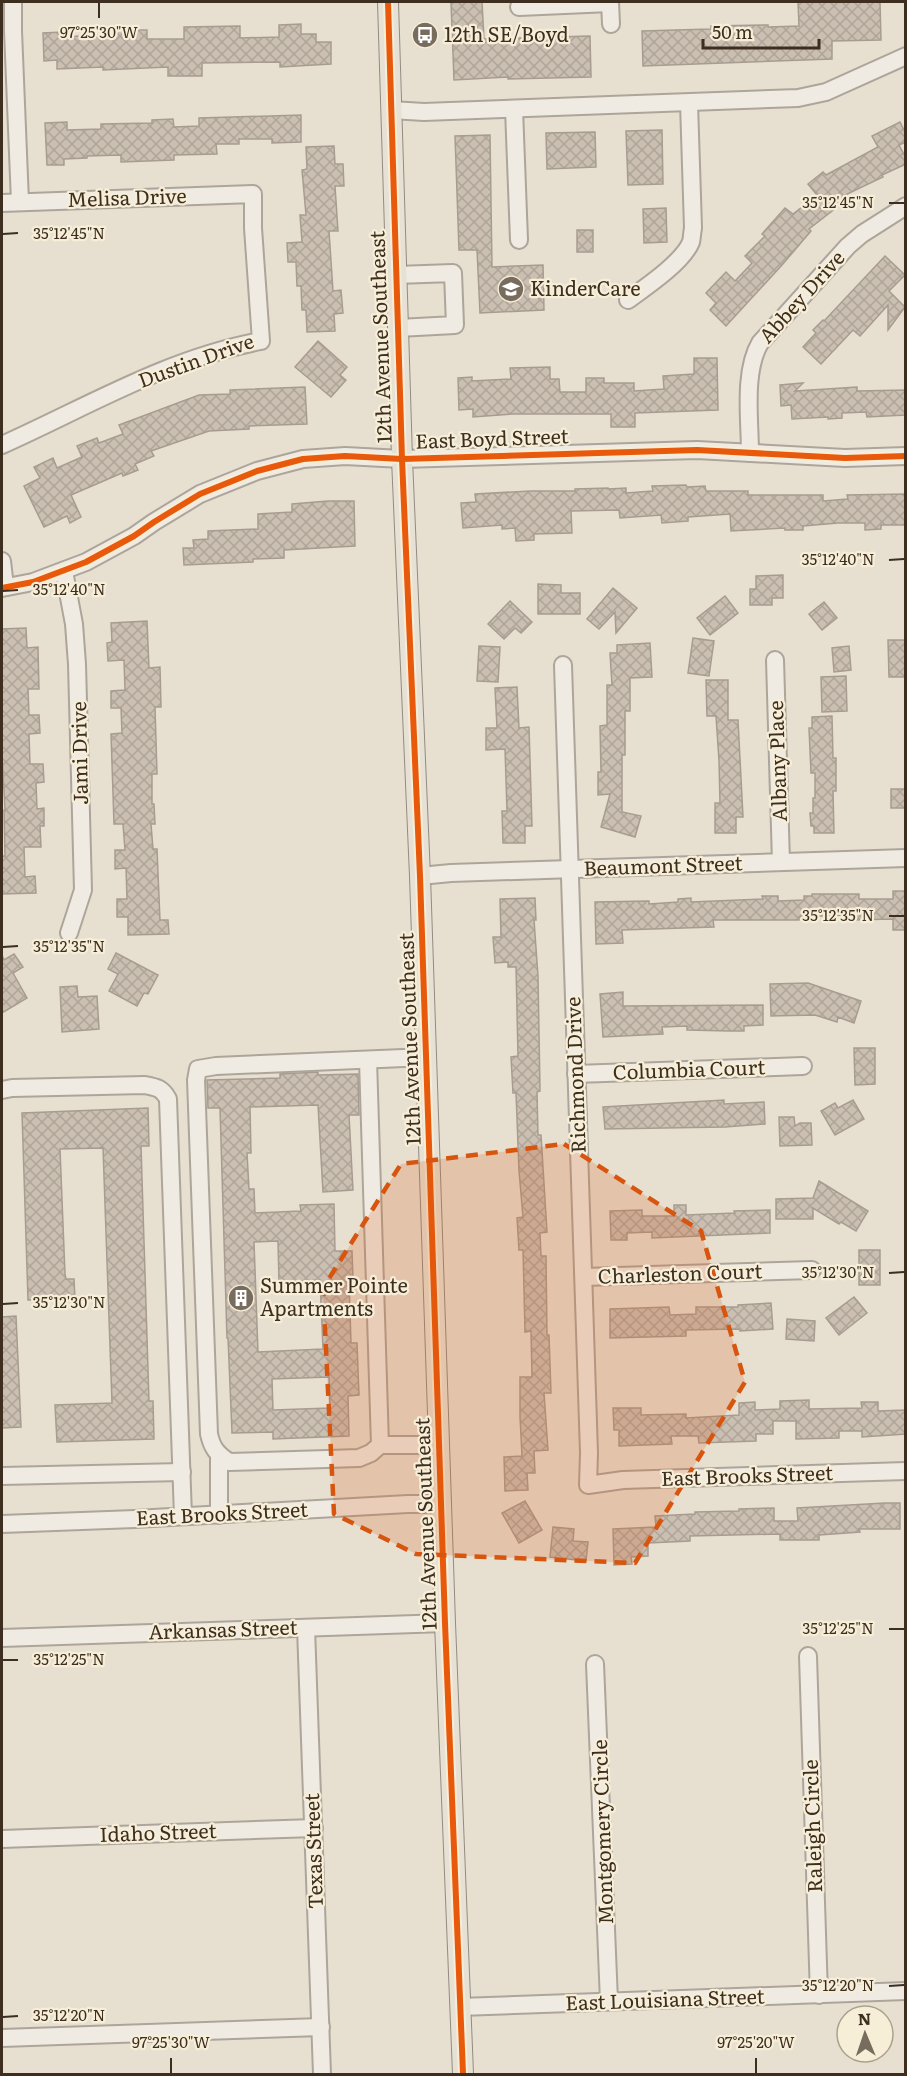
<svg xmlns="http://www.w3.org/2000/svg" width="907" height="2076" viewBox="0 0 907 2076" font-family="Literata,serif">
<defs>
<pattern id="building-cross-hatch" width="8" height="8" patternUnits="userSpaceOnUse" patternTransform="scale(1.5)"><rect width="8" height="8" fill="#cbbfb2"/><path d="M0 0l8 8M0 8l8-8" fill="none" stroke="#afa499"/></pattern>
</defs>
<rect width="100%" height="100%" fill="#e7e0d1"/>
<g fill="url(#building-cross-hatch)" stroke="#a89c90" stroke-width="1.5" fill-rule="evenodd">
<path d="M451 2H482L484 39 590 36 591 77 508 79V77L454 80Z"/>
<path d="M798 2H880L881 40 832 41V59L643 66 642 31 711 29V26L768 25V27L799 26Z"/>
<path d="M301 24V34H316V42H331V64L280 67V62L202 63V76H168V67L103 70V67L57 69V60L44 61 43 33 62 32V37L102 35V30H147V39H184V27L240 26V38L279 37V25Z"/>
<path d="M301 115V142L272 143V139H239V144H216L217 154 174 155V160L121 162V155L87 156V158L64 159V165H47L45 123 67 122V130L101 129V124L152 123V120L173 119 174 127 199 126V118Z"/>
<path d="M900 122 906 134V142L899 145 906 158V164L882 175 883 177 843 196 846 200 809 229 811 231 782 265 726 326 710 310 716 303 706 293 726 272 735 281 752 263 745 256 765 236 762 234 785 208 793 214 817 195 808 184 823 172 826 175 878 147 872 136Z"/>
<path d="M662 130 663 184 628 185 626 131Z"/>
<path d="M595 132 596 167 547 169 546 133Z"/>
<path d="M490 135 492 267 543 265 544 310 480 313 477 250H459L455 136Z"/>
<path d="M334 146 335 164H343L344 186H335L338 231H329L333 291 341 290 343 313 334 314 335 331 307 332 306 310H302L301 286H297L296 262H288L287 243 302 242 300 215H306L302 170 307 169 306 147Z"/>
<path d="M666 208 667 242 644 243 643 209Z"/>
<rect x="577" y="230" width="16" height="22"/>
<path d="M885 256 905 275 889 291 905 307 888 330V305L860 336 853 330 821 364 803 347 816 333 813 330 823 320 824 321Z"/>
<path d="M318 341 347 367 340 375 346 380 331 397 295 367Z"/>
<path d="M694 358H717L718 410 635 413V427H611V414H512L473 417V409L459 410 458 378 472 377V381L511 379 510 368 550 367V379H559L560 392H586V378H604V383H634V391L664 389 663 376 694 374Z"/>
<path d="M803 383 795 391 857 387V391L906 390V415L867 417 866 412 842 413V418L828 419V417L792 419 791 405 781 406 780 385Z"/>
<path d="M305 387 307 424 249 426V429L209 431 151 451 154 456 135 464 138 470 123 476 122 473 71 495 81 517 70 523 67 516 44 527 24 486 40 478 34 467 53 458 57 468 82 457 77 446 97 438 99 443 123 434 119 425 199 395 230 394V390Z"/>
<path d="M686 485 687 487 705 486 706 491H748V495H823V501L848 499 847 495 906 494V525H881V529L865 530V523H838L803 526V530H785V528L731 531 730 514 688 517V521L662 523 661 515 620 518 619 510 571 511 572 533 534 534V540L516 541 515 528 502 529V525L463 528 461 503 476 502 475 494 531 491H575V489L608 488V489L626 488V493L653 491 652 486Z"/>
<path d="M328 501H354L355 546 284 550V558L253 559V562L184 565 183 548H194L193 540 208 539V531L258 529V514L292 512V504Z"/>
<path d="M783 575V598H772V605H750V589H756V576Z"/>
<path d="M538 584 561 585V593H580V614H538Z"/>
<path d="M613 588 637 608 616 633 615 612 599 629 587 619Z"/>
<path d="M725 596 738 613 710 635 697 618Z"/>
<path d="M510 601 532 622 521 633 515 628 504 639 488 624Z"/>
<path d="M824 602 837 618 822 630 809 614Z"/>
<path d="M147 621 149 668 160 667 161 707H155L157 774H152V804H154L155 824H151L153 849H157L160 920H168L169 934 128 935V917H117V899H127L126 868 115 869V850H125L123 824H114L111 734 122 733 121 708H111V691L125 690 124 660 108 661 107 643 112 642 111 623Z"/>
<path d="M26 628 27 648 38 647 39 689H28L29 715H39L40 733 29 734 30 764H43L44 782 36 783 37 809 44 808V826H40L41 847H24L25 877 35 876 36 893 2 894V856H5L4 810H5L2 754V629Z"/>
<path d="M693 638 714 641 709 676 688 673Z"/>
<path d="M888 640H906V677H889Z"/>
<path d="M650 643 652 677 630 678V711H625V755H622V812L641 816 635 837 601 827 610 794 598 795V772H601L600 726 607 725V685H612L610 653H617V645Z"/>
<path d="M479 646 500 647 498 682 477 681Z"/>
<path d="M849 646 851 670 834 672 832 648Z"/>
<path d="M846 676 847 711 822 712 821 677Z"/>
<path d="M706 680H728V720H738L743 817H736V833H715V803H720L719 761 716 716H707Z"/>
<path d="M517 687 519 728 529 727 532 826H525V843H503L502 811H507L505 749 486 750V728H497L495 688Z"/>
<path d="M832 716 833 758H836V791H833L834 833H814V826H811L810 813H813V798H815V773H811L809 728H812V717Z"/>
<rect x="891" y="789" width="15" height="19"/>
<path d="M893 891H906V930H893V919L852 920V918H845V915L799 917V920H713L714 927 622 930 623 943 596 944 595 902 649 901V904L678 902V899L691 898V902L763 899 762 896H778V901L804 900V896H812V894H859V899H893Z"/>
<path d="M535 898 536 920H534L538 976 540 1091 537 1092 538 1135H541L547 1232 540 1233 541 1256H546L547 1335H549L551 1393H544L548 1450 534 1451 535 1473H527L528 1490 505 1491 504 1457 522 1456 520 1417V1377H532L531 1331 525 1332 523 1250H519L517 1218 523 1217 519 1171 516 1093H513L511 1057 518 1056 516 967H508V962L495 963 493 937H501L500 899Z"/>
<path d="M116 953 158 975 148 994 144 993 137 1006 109 991 118 974 108 969Z"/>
<path d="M14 954 23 967 13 973 27 998 2 1013V955L4 960Z"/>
<path d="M808 983 861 1001 854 1023 838 1017 837 1022 815 1015 771 1016 770 984Z"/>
<path d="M77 986 78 997 97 996 99 1029 62 1032 60 987Z"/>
<path d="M623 992V1006L763 1005V1025L744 1026V1031H729L687 1030V1026L662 1027 663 1034 603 1037 600 994Z"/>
<path d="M854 1048H875V1084L855 1085Z"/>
<path d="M318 1072V1075L358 1074 359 1115H349L353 1190 323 1192 318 1105 250 1107 251 1153H247L249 1189H254L255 1213 301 1211 300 1205 334 1204 335 1251H352L353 1279H349L351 1343H357L359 1395 348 1396 349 1436 273 1439V1432L232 1433 228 1338H227L220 1108H208L207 1080 280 1078V1074ZM278 1241 279 1282 320 1280 323 1349 258 1352 254 1242ZM329 1377 330 1408 273 1410 272 1379Z"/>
<path d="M724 1100V1104L764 1102 765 1124 725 1127 605 1129 603 1107Z"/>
<path d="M853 1100 864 1119 835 1135 821 1111 835 1103 838 1108Z"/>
<path d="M148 1108 149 1146H141L149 1401H153L154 1439 57 1442 55 1405 112 1403 103 1148 60 1149 65 1274 66 1279H74L75 1299 28 1300 22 1113Z"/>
<path d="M779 1117H794L795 1126 800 1123H811L812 1145 780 1146Z"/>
<path d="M819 1181 868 1211 856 1231 841 1222 839 1224 813 1208V1219H776V1199L813 1198Z"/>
<path d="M674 1205H686V1215L735 1213 734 1211 770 1210V1233L652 1238V1232L627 1233V1240H611L610 1211 642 1210V1216H674Z"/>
<rect x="859" y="1250" width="21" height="35"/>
<path d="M854 1297 867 1313 839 1335 826 1318Z"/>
<path d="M771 1303 773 1329 740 1331 739 1329 686 1330V1336L610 1338V1309L669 1307 670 1315 696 1314V1307H738V1305Z"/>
<path d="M16 1316 21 1427 2 1428V1317Z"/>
<path d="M787 1319 815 1321 814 1341 786 1339Z"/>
<path d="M809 1400V1409L862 1408 861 1402H878V1411L906 1410V1434L862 1437V1431H839V1438L796 1439V1421H773V1434H756V1441L699 1443 698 1436H671L672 1444 619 1446V1430H614L613 1408H641V1415L686 1414V1418L739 1415V1403L755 1402V1410L780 1409V1401Z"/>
<path d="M525 1501 542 1530 519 1543 502 1513Z"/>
<path d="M885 1503H900V1529H859L860 1532 819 1535V1540H780V1534L690 1536V1541L648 1543V1556L631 1557 632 1564 614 1565 613 1529 656 1527 655 1516 695 1514V1512L739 1511V1509L774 1508V1521H798L797 1508Z"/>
<path d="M553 1527 574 1529 573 1541 588 1542 586 1561 550 1557Z"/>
</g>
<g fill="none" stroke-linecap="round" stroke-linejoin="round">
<g stroke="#ada599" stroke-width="20">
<g id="minor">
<path d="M13 2V31L20 202"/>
<path d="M610 2 611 24"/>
<path d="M519 7 610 3"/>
<path d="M514 109 519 240"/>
<path d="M391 110 424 112 798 98 826 92 906 56"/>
<path d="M2 203 253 194V228L261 341C168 358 87 407 2 445"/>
<path d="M396 275 453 273 455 325 398 328"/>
<path d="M628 300C646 287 683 262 691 242 692 238 692 233 693 228L689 103"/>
<path d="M750 453C750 420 743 372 760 343L848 246 862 234 906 206"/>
<path d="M2 561 5 587"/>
<path d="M64 571 74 624 77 664 83 890 69 933"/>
<path d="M2 588 33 582 86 562 134 536 154 522 200 494 257 471 303 459 345 456 402 459 697 450 845 458 906 456"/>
<path d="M775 660 781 862"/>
<path d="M563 665 589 1453 588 1485 623 1480 906 1471"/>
<path d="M420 876 451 873 906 858"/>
<path d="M368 1060 380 1445 371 1453 359 1458 229 1462C217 1454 212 1448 209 1434L196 1080 198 1069 216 1066 427 1057"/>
<path d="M576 1074 803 1066"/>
<path d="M2 1090 12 1088 145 1085C156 1087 162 1088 168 1099L183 1516"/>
<path d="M584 1277 812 1270"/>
<path d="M380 1445H440"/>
<path d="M2 1476 182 1472"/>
<path d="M219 1515V1455"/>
<path d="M2 1524 135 1519 408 1504H442"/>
<path d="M306 1628 322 2074"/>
<path d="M2 1638 445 1623"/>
<path d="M808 1656 819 1995"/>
<path d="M595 1664 609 2001"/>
<path d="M2 1839 314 1828"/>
<path d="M460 2007 906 1991"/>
<path d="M2 2038 321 2027"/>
</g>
</g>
<g stroke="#928b80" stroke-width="22">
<path id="major" d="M388 2 402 459 420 876 445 1623 463 2074"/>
</g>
<use href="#minor" stroke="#efebe3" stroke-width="16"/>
<use href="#major" stroke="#e6e1d4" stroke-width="20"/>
<g stroke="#f7eed8" stroke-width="10">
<g id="cycleway">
<path d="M388 2 402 459 420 876 445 1623 463 2074"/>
<path d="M2 588 33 582 86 562 134 536 154 522 200 494 257 471 303 459 345 456 402 459 697 450 845 458 906 456"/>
</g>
</g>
<use href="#cycleway" stroke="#e8590c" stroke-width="6"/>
</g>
<path fill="#d7550e" fill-opacity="0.2" stroke="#d7550e" stroke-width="4.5" stroke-dasharray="12 8" stroke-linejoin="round" d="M564 1144 701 1231 745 1382 635 1563 416 1554 334 1514 323 1288 401 1164Z"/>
<path fill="none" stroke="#3d2e20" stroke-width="2" d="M99 3V18M889 203H904M3 234 18 233M889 560 904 559M3 591 18 590M889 916H904M3 947 18 946M889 1273 904 1272M3 1304 18 1303M889 1629H904M3 1660H18M889 1986 904 1985M3 2017 18 2016M171 2058V2073M756 2058V2073"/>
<defs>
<g id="bus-disc" transform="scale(1.35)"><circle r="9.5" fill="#786c5e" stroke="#f7eed8"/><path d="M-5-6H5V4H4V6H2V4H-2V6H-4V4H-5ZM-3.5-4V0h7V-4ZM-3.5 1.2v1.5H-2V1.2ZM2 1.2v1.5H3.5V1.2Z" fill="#fff"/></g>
<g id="school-disc" transform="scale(1.35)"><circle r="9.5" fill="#786c5e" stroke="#f7eed8"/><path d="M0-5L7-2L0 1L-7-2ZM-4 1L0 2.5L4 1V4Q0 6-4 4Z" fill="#fff"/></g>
<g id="building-disc" transform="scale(1.35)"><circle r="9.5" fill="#786c5e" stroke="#f7eed8"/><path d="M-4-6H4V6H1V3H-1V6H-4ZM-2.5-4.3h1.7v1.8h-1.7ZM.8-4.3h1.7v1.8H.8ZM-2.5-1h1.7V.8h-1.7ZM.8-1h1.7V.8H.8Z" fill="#fff"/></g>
</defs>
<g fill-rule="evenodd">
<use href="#bus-disc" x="425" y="35"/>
<use href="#school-disc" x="511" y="289"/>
<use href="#building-disc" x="241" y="1298"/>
</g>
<g text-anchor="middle" stroke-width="4.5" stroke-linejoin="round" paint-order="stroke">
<g font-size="20" fill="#3d2e20" stroke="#f7eed8" text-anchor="start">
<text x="444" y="42">12th SE/Boyd</text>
<text x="530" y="296">KinderCare</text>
<text x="260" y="1293">Summer Pointe<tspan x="260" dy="23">Apartments</tspan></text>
</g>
<g font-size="20" fill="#3d2e20" stroke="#f7eed8">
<text transform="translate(127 198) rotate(-2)" y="7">Melisa Drive</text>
<text transform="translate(802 297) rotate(-48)" y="7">Abbey Drive</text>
<text transform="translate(381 337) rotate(-92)" y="7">12th Avenue Southeast</text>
<text transform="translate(196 361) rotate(-20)" y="7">Dustin Drive</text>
<text transform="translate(492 439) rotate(-2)" y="7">East Boyd Street</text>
<text transform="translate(80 753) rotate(-91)" y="7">Jami Drive</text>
<text transform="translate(778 761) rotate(-92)" y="7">Albany Place</text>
<text transform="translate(663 866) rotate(-2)" y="7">Beaumont Street</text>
<text transform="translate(410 1039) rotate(-92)" y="7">12th Avenue Southeast</text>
<text transform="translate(689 1070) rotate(-2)" y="7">Columbia Court</text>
<text transform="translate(576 1075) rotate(-92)" y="7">Richmond Drive</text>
<text transform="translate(680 1274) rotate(-2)" y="7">Charleston Court</text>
<text transform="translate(747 1476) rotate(-2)" y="7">East Brooks Street</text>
<text transform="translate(222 1514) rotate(-3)" y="7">East Brooks Street</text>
<text transform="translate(426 1524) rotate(-92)" y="7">12th Avenue Southeast</text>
<text transform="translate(223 1630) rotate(-2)" y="7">Arkansas Street</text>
<text transform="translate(813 1826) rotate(-92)" y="7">Raleigh Circle</text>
<text transform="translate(603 1832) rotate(-92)" y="7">Montgomery Circle</text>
<text transform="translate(158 1833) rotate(-2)" y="7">Idaho Street</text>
<text transform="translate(314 1851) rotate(-92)" y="7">Texas Street</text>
<text transform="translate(665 2000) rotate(-2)" y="7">East Louisiana Street</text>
</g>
</g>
<g font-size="15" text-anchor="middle" fill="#3d2e20" stroke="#f7eed8" stroke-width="4.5" stroke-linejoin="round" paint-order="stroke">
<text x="99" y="38">97°25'30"W</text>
<text x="838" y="208">35°12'45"N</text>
<text x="69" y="239">35°12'45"N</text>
<text x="838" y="565">35°12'40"N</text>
<text x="69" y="595">35°12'40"N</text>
<text x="838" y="921">35°12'35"N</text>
<text x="69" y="952">35°12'35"N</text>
<text x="838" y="1278">35°12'30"N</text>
<text x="69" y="1308">35°12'30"N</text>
<text x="838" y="1634">35°12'25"N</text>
<text x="69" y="1665">35°12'25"N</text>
<text x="838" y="1991">35°12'20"N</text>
<text x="69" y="2021">35°12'20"N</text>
<text x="171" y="2048">97°25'30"W</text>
<text x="756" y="2048">97°25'20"W</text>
</g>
<rect width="907" height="2076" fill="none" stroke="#3d2e20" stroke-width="6"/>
<g transform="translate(865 2034) rotate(358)"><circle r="28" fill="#f7eed8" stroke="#ada18e" stroke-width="1.5"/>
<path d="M0-4.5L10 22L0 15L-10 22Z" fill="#786c5e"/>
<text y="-9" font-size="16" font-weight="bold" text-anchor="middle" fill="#3d2e20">N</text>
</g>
<path d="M703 39v9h116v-9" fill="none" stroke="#3d2e20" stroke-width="3"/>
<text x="712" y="39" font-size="18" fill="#3d2e20" stroke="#f7eed8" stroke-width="4.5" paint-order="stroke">50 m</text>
</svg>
